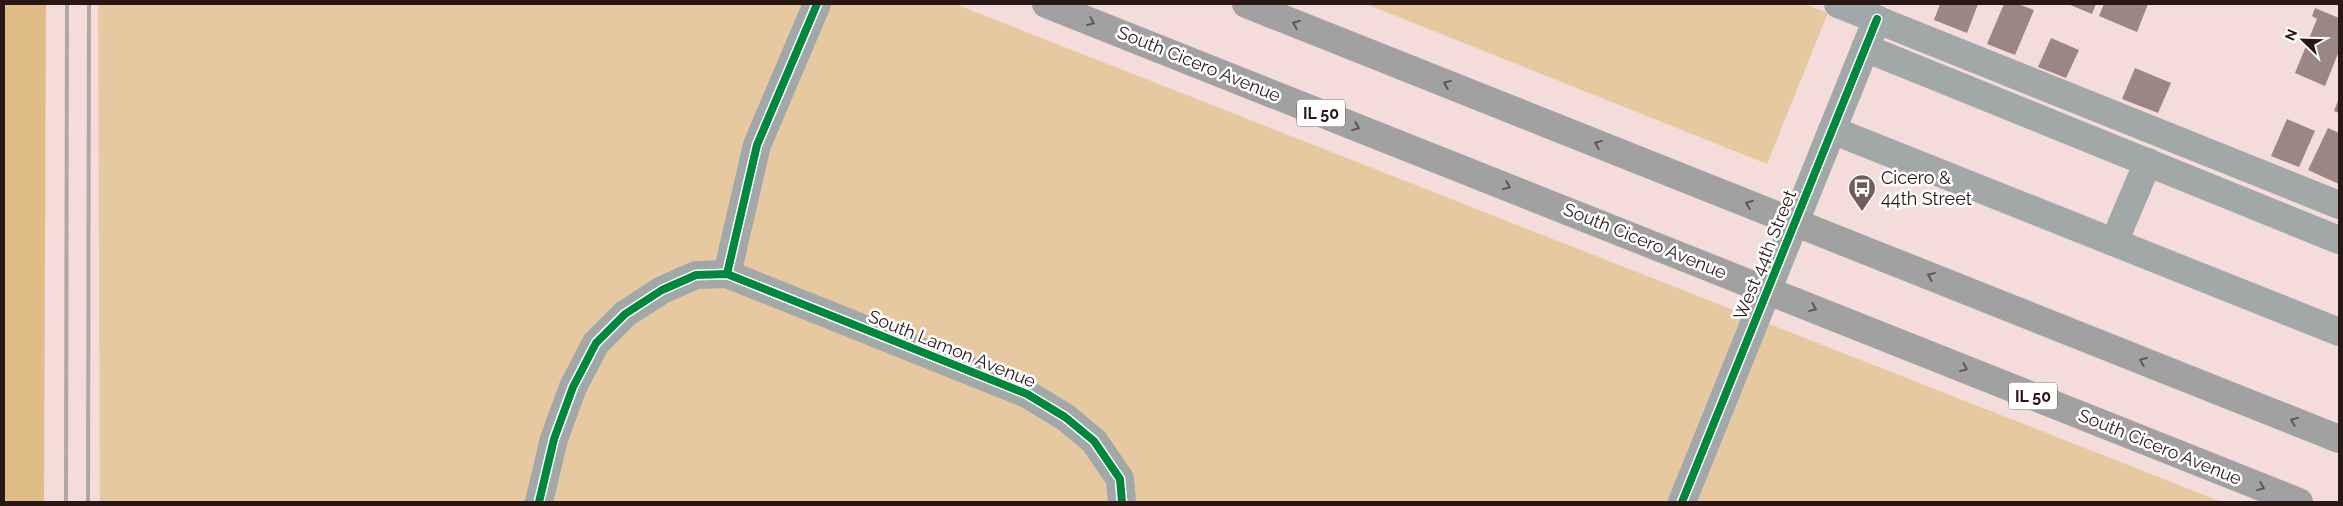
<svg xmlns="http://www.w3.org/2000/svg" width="2343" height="506" viewBox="0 0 2343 506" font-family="Raleway,sans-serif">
<rect width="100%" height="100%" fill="#f4dcda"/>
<g fill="#e6c9a1">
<path d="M98 4H955L2222 502H100Z"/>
<path d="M1366 4H1805L1828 13 1767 164Z"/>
</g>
<path fill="#e0bd86" d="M4 4H46L44 502H4Z"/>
<g fill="#998685">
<path d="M1940 4H1978L1967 33 1934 20Z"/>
<path d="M2004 4H2018L2034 10 2015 55 1987 44Z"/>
<path d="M2068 4H2096L2092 14Z"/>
<path d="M2104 4H2148L2137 32 2099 16Z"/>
<path d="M2315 8 2339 18V51L2325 86 2295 73 2317 19 2312 16Z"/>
<path d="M2051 38 2079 50 2066 78 2038 67Z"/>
<path d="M2135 68 2171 83 2158 113 2122 99Z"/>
<path d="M2339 98V113L2334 111Z"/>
<path d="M2287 119 2315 131 2299 167 2271 156Z"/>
<path d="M2328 128 2339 133V184L2308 170Z"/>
</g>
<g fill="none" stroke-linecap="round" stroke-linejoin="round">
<g stroke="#a2a7a7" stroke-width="28">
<path d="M1838 4 2339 205"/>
<path d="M1865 48 2339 240"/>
<path d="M1832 130 2339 332"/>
<path d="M2114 242 2148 162"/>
<path d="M727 274 757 145 817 4"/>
<path d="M539 502 554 439 573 387 596 343 625 314 662 290 696 275 727 274 1027 394 1065 417 1094 441 1120 479 1122 502"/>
<path d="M1682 502 1877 19"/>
</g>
<g stroke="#a2a1a2" stroke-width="28">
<path d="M1046 4 2299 502"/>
<path d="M1246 4 2339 439"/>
</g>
<g stroke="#aea6a7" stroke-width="4">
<path d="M66 502 67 4"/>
<path d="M88 502 89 4"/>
</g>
<g stroke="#fff" stroke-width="11">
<g id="cycleway">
<path d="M727 274 757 145 817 4"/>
<path d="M539 502 554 439 573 387 596 343 625 314 662 290 696 275 727 274 1027 394 1065 417 1094 441 1120 479 1122 502"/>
<path d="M1682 502 1877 19"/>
</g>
</g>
<use href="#cycleway" stroke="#00873e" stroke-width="8"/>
</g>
<defs><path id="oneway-chevron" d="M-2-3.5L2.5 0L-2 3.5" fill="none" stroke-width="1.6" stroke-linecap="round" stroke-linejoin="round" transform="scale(1.25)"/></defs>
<g stroke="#5f5554">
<use href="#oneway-chevron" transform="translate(1091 22) rotate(22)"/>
<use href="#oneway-chevron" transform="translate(1296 24) rotate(-158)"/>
<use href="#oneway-chevron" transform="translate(1447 84) rotate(-158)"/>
<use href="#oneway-chevron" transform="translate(1356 127) rotate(22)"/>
<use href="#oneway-chevron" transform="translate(1598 144) rotate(-158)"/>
<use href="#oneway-chevron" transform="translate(1507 186) rotate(22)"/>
<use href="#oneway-chevron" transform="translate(1749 204) rotate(-158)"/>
<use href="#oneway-chevron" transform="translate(1931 276) rotate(-158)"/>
<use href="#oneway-chevron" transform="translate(1813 308) rotate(22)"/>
<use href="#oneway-chevron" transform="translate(2143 361) rotate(-158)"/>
<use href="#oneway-chevron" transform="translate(1964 368) rotate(22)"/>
<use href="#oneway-chevron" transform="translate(2294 421) rotate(-158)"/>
<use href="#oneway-chevron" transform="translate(2261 487) rotate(22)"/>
</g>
<defs>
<g id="bus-pin" transform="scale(1.4375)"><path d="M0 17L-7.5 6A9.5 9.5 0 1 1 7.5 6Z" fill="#705c5a" stroke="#fff"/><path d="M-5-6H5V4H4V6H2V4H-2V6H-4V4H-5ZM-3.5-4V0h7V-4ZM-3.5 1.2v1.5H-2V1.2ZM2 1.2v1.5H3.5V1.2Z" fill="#fff"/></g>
</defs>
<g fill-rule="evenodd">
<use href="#bus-pin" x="1862" y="188"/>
</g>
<g text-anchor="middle" stroke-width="5" stroke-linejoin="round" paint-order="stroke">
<g fill="#fff" stroke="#695d5b" stroke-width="1">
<rect x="1297" y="99.5" width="48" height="27" rx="4"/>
<rect x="2009" y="382.5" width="48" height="27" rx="4"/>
</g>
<g font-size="16" font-weight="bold" fill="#291715">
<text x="1321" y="119">IL 50</text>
<text x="2033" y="402">IL 50</text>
</g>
<g font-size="18" fill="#291715" stroke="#fff">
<text transform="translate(1199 64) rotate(22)" y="6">South Cicero Avenue</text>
<text transform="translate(1645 241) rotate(22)" y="6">South Cicero Avenue</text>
<text transform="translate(1765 255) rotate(-68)" y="6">West 44th Street</text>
<text transform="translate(952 349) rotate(22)" y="6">South Lamon Avenue</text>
<text transform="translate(2160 447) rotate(22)" y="6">South Cicero Avenue</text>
</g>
<g font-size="18" fill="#291715" stroke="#fff" text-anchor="start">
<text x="1881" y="184">Cicero &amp;<tspan x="1881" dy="21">44th Street</tspan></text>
</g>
</g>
<rect width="2343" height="506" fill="none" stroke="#291715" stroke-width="10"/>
<g transform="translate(2303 40) rotate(293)" stroke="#ffffff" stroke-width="4" paint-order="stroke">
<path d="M0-4L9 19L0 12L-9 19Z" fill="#291715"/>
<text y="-8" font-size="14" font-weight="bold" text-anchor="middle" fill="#291715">N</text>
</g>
</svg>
